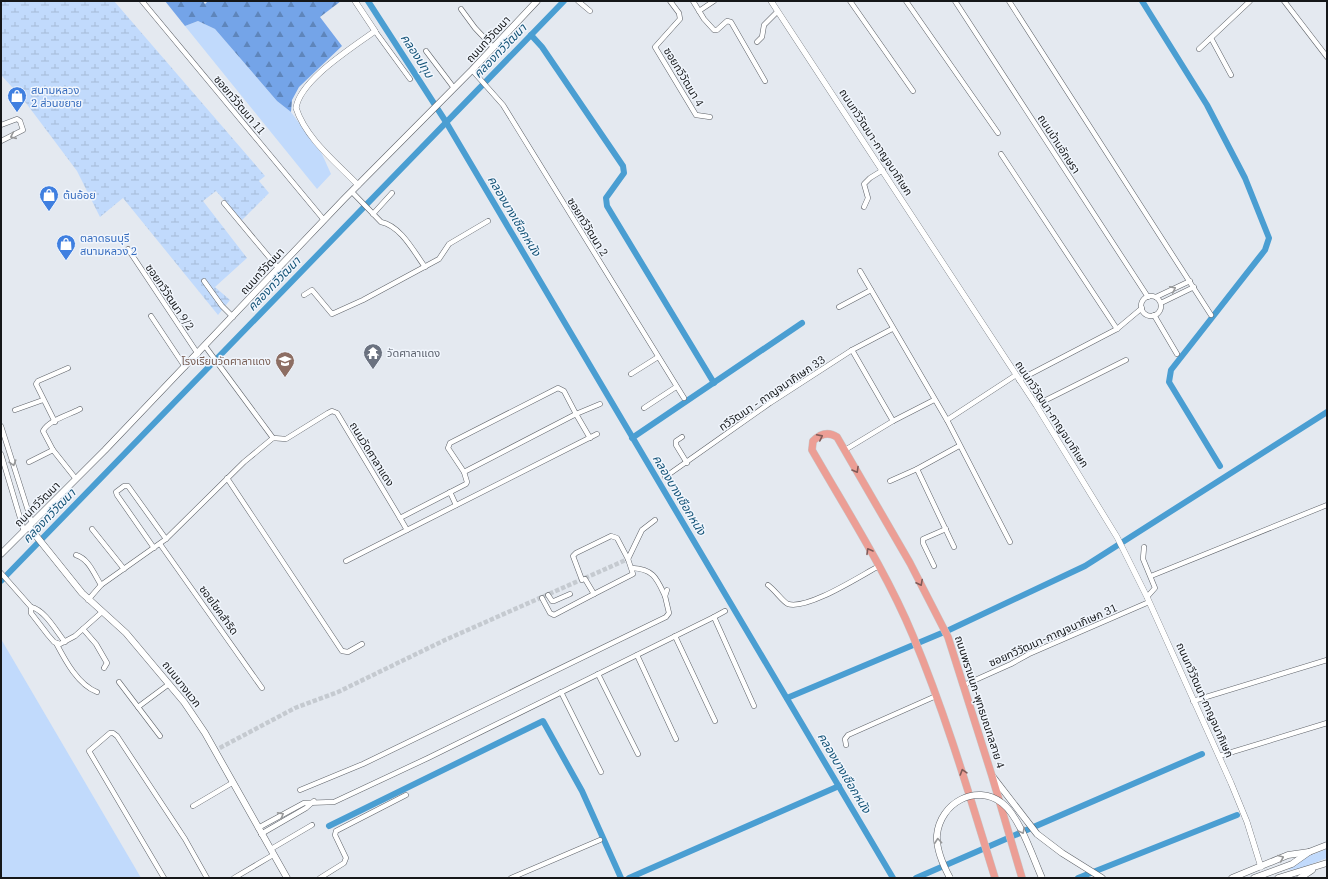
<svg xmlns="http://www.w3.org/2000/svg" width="1328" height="879" viewBox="0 0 1328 879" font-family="'IBM Plex Serif','Noto Sans Thai',serif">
<defs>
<pattern id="forest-firs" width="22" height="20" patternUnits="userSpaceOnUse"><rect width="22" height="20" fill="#74a4e8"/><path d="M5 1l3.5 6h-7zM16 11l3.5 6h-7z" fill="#5e85bb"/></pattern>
<pattern id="wetland-marsh" width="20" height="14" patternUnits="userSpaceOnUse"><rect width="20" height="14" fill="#c1dafc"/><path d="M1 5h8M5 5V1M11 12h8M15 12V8" fill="none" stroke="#a5bad7"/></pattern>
</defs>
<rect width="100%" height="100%" fill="#e4e9f0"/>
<g fill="#c1dafc">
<path d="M198 21 215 29 277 101 291 112 322 154 331 174 317 189 185 26Z"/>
<path d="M1 639 137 871 141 878H1Z"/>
<path d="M1327 849V858L1299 869 1288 870 1306 857Z"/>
</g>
<path fill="url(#forest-firs)" d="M165 1H203L205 4 208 1H341L320 17 342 46 299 87 292 100 291 112 277 101 215 29 198 21 185 26Z"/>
<path fill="url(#wetland-marsh)" d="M1 1H114L265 176 259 181 269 193 242 220 216 191 203 201 247 258 215 287 230 300 218 315 123 198 100 217 77 171 23 99 1 75Z"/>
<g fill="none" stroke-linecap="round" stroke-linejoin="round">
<g stroke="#4a9ed2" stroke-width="6">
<path d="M368 1 446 122 893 878"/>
<path d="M1142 1 1207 105 1245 178 1269 238 1265 250 1171 370 1169 382 1220 466"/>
<path d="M531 35 542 47 623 166 624 173 606 198 607 206 714 383"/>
<path d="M632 438 802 323"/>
<path d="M1 581 564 1"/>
<path d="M787 698 949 630 1085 566 1327 412"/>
<path d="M329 826 543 721 582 791 621 878"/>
<path d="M629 878 839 786"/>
<path d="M916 878 1202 754"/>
<path d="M1078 878 1237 815"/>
</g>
<path stroke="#c5cad0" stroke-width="4.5" stroke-dasharray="4.5 2" stroke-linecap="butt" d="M214 751 295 708 338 692 445 640 628 559"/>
<g stroke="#5e6268" stroke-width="5.5">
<g id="minor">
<path d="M142 1 324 220"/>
<path d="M578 1 590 11"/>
<path d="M670 1 679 13 680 19 655 47 696 115 710 117"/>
<path d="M693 1 704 19 714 30H717L727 21 731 22 765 81"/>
<path d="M850 1 913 91"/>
<path d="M906 1 998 133"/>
<path d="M955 1 1148 297"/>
<path d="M1009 1 1211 315"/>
<path d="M1284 1 1327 57"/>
<path d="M461 9 475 28 493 47"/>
<path d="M699 11 714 1"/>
<path d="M375 31 410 79"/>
<path d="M1211 38 1231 75"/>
<path d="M757 42 762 37 764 25 777 12"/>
<path d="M1199 49 1250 1"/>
<path d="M426 51 454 88"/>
<path d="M472 70 503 105 684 398"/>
<path d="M1 125 17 119 20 121 23 130 1 141"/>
<path d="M1001 154 1117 329"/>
<path d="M352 192 381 222C401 226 414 252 425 267"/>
<path d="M224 203 279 269"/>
<path d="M864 207 868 198 864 184 870 178 883 170"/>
<path d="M373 214 392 193"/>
<path d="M128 249 198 354"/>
<path d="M860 271 947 420 1010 542"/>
<path d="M204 281 222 306 233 317"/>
<path d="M304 295 312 290 332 314 363 300 439 259 449 244 488 221"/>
<circle cx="1151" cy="306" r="10"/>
<path d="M1156 297 1190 281"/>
<path d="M1161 303 1194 287"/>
<path d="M839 307 871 290"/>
<path d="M1154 315 1177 354"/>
<path d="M151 316 185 367"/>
<path d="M205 346 273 438"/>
<path d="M852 350 893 421"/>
<path d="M631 374 658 357"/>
<path d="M1019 380 1117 329 1142 308"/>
<path d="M1036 405 1126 360"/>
<path d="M644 408 676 387"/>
<path d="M15 410 43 400"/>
<path d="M947 420 1016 375"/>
<path d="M55 422 36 384 38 381 68 368"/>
<path d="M1 426 32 523"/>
<path d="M682 437 676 441V445L687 463"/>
<path d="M845 450 893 421 934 400"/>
<path d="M1 454 24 531"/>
<path d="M29 462 53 450"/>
<path d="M917 469 954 547"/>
<path d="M464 472 576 414 590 438"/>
<path d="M665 477 770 403 852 350 892 329"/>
<path d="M227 478 342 651 348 652 362 644"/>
<path d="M76 479 53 450 43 431C49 420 69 415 80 409"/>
<path d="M890 481 917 469 959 446"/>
<path d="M450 492 456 505"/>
<path d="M400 518 407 530 597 434"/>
<path d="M92 529 124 569"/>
<path d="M160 544 262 688"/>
<path d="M1144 547 1143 559 1155 588 1147 597"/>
<path d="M154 548 117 495 116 492 124 486H128L166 539"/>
<path d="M76 555C89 559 94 574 101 585"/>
<path d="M628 559 642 530 655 520"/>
<path d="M346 561 407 530"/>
<path d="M934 566 923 543V539L946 529"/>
<path d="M632 568C654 569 657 579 665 596"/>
<path d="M1 573 31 607V613L48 635 54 642 60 644 75 636 102 612"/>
<path d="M1151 576 1327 505"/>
<path d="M582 580 573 556 576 553 611 536 617 538 628 559 633 574 594 594 585 579"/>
<path d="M768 585C774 589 784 603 788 604 808 610 860 576 879 566"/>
<path d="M548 595 552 601H554L570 594"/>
<path d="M542 598 550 613 554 615 594 594"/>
<path d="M88 600 101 585 166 539 244 462 273 438 286 439 328 413 332 411 337 413 400 518 466 484 467 482 464 472 448 448 450 443 558 388 564 391 576 414 600 404"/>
<path d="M31 607C45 610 56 631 65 642"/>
<path d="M714 617 725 611"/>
<path d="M83 629 96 644 107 663 104 668"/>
<path d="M675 636 715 721"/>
<path d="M56 643C65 660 78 685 97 692"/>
<path d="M637 655 676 739"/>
<path d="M598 674 638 754"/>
<path d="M119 682 160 736"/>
<path d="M964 685 1011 664 1029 654 1149 602"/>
<path d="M561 692 601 772"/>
<path d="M1193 701 1327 660"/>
<path d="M138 707 169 684"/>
<path d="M846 745 845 739 848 735 936 696"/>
<path d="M1219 756 1327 723"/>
<path d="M300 790 363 764 666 617 669 613 665 596 667 590"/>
<path d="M193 806 232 783"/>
<path d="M258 828 304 803 334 802 428 758 714 617 754 706"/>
<path d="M261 834 306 808 314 801"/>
<path d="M271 849 312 825"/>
<path d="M164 878 89 751 110 733H113L117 736 185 839 207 878"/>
<path d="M234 878 273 855"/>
<path d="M320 878 344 863 346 858 335 835 336 831 406 795"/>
<path d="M511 878 600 840"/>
</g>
</g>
<g stroke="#5e6268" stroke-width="6">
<g id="tertiary">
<path d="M355 1 375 31C352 48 300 80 296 108 306 139 337 163 358 185"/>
<path d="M771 1 1036 405 1117 537 1147 597 1231 783 1247 822 1261 867"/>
</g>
</g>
<g stroke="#5e6268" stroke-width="7">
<g id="secondary">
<path d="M29 527 82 593 126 633 184 702 205 733 287 878"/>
<path d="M1 554 105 450 344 199 472 70 537 1"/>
<path d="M993 777 1037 834 1062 853 1102 878"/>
<path d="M1232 878 1288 855 1309 852"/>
<path d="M1254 878 1292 864 1309 852 1327 845"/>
<path d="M1278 878 1327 863"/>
<path d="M1300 878 1312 870"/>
</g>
</g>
<g stroke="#c7c7c8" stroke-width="8">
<path id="primary" d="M995 878C970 797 946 715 913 636 886 571 847 511 812 450L813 441C820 434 828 431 837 437L910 563 948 637 992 776 1022 878"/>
</g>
<use href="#minor" stroke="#fff" stroke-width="4.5"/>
<use href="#tertiary" stroke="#fff" stroke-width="5.5"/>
<use href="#secondary" stroke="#fff" stroke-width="6"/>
<use href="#primary" stroke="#ec9e95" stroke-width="7"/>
<g stroke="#5e6268" stroke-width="7" stroke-linecap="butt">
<path id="secondary-bridge" d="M950 878C943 865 936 849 937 835 940 803 976 783 1002 803 1020 817 1033 858 1042 878"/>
</g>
<use href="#secondary-bridge" stroke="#fff" stroke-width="6"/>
</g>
<defs><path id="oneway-chevron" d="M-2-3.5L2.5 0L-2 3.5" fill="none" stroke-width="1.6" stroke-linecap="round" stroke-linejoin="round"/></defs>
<g stroke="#969798">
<use href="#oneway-chevron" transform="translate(13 136) rotate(156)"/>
<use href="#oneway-chevron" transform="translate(1173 289) rotate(-26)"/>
<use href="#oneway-chevron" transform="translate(13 463) rotate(73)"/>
<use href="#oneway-chevron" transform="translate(281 815) rotate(-29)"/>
<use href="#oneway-chevron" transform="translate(1022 831) rotate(62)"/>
<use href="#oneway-chevron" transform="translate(938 841) rotate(-95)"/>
<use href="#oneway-chevron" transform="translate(1281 858) rotate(-23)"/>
</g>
<g stroke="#805a57">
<use href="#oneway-chevron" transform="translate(820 437) rotate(-27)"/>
<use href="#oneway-chevron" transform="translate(856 470) rotate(60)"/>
<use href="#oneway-chevron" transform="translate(869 551) rotate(-120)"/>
<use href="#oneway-chevron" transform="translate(920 583) rotate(63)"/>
<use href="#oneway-chevron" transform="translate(963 772) rotate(-107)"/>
</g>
<defs>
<g id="shop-pin" transform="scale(1)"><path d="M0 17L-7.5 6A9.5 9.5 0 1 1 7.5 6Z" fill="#3f7fe0" stroke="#f1f6fd"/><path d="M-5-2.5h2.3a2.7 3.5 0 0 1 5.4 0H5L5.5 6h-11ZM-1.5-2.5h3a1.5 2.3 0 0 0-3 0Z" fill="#fff"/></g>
<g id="temple-pin" transform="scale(1)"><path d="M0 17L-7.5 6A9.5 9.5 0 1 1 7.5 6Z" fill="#6b7280" stroke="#f1f6fd"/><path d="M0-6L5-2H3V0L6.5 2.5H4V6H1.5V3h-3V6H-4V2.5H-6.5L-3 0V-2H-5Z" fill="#fff"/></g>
<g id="school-pin" transform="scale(1)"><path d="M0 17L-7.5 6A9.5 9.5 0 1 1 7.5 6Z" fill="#8d6e63" stroke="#f1f6fd"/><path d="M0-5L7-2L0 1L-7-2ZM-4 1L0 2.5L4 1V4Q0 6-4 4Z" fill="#fff"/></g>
</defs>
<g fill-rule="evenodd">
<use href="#shop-pin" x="17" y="96"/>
<use href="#shop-pin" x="49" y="195"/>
<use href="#shop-pin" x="66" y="244"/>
<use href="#temple-pin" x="373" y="353"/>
<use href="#school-pin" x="285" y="361"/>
</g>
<g text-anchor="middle" stroke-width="3" stroke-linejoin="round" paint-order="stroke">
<g font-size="11" fill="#151719" stroke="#f1f6fd">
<text transform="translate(488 39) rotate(-47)" y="4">ถนนทวีวัฒนา</text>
<text transform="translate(684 77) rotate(59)" y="4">ซอยทวีวัฒนา 4</text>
<text transform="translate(240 105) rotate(50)" y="4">ซอยทวีวัฒนา 11</text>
<text transform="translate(876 142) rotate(57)" y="4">ถนนทวีวัฒนา-กาญจนาภิเษก</text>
<text transform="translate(1059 144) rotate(57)" y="4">ถนนบ้านอักษรา</text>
<text transform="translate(588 227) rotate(58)" y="4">ซอยทวีวัฒนา 2</text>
<text transform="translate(262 271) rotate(-47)" y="4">ถนนทวีวัฒนา</text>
<text transform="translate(170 297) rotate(56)" y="4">ซอยทวีวัฒนา 9/2</text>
<text transform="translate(772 393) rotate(-34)" y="4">ทวีวัฒนา - กาญจนาภิเษก 33</text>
<text transform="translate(1052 414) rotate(57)" y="4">ถนนทวีวัฒนา-กาญจนาภิเษก</text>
<text transform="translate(372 454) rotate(58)" y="4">ถนนวัดศาลาแดง</text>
<text transform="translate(37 504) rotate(-45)" y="4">ถนนทวีวัฒนา</text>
<text transform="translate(219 610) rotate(54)" y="4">ซอยโชคสำริด</text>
<text transform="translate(1053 635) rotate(-24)" y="4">ซอยทวีวัฒนา-กาญจนาภิเษก 31</text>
<text transform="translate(182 684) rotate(52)" y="4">ถนนบางแวก</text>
<text transform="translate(1205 700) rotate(66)" y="4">ถนนทวีวัฒนา-กาญจนาภิเษก</text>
<text transform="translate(980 702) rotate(72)" y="4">ถนนพรานนก-พุทธมณฑลสาย 4</text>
</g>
<g font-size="11" fill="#366cbe" stroke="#f1f6fd" text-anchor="start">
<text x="31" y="94">สนามหลวง<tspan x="31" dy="13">2 ส่วนขยาย</tspan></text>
<text x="63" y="199">ต้นอ้อย</text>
<text x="80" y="242">ตลาดธนบุรี<tspan x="80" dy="13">สนามหลวง 2</tspan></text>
</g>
<g font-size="11" fill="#5b616d" stroke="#f1f6fd" text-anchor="start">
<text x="387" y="357">วัดศาลาแดง</text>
</g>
<g font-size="11" fill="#785e54" stroke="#f1f6fd" text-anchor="end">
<text x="271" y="365">โรงเรียนวัดศาลาแดง</text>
</g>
<g font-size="12" font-style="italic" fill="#155478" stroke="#f1f6fd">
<text transform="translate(500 51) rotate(-46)" y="4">คลองทวีวัฒนา</text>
<text transform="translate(417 56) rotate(57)" y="4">คลองปทุม</text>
<text transform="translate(514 216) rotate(59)" y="4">คลองบางเชือกหนัง</text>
<text transform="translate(274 284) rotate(-46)" y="4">คลองทวีวัฒนา</text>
<text transform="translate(679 495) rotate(59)" y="4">คลองบางเชือกหนัง</text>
<text transform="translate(49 516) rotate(-46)" y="4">คลองทวีวัฒนา</text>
<text transform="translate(844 773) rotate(59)" y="4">คลองบางเชือกหนัง</text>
</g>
</g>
<rect width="1328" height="879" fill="none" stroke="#151719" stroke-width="4"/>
</svg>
